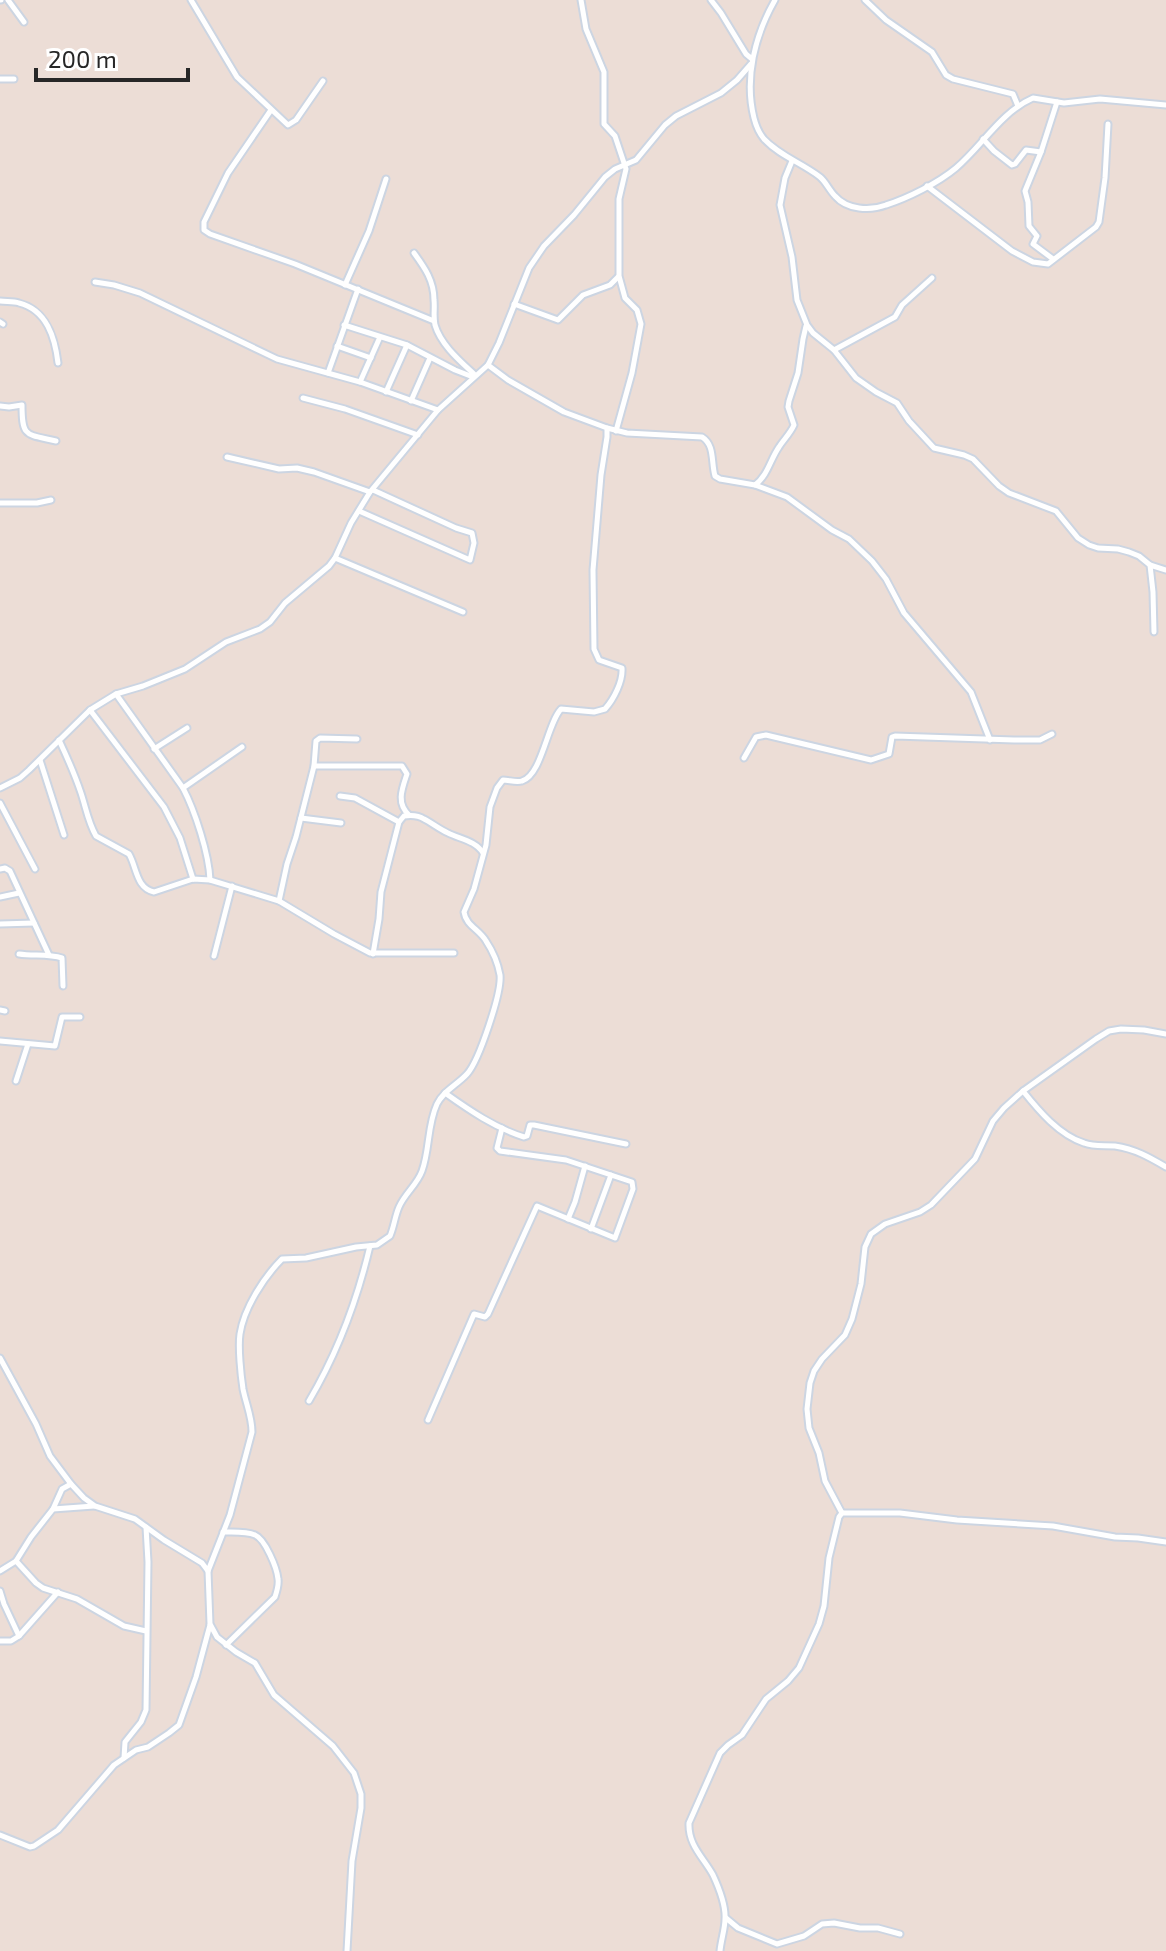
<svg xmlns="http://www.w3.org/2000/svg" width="1166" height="1951" viewBox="0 0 1166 1951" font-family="'Exo 2',sans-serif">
<rect width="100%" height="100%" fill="#ecddd6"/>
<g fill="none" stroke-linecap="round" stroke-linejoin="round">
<g stroke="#ccd5e2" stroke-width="9">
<g id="street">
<path d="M0 0H1"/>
<path d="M8 0 24 22"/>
<path d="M191 0 237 77 288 125 296 120 323 81"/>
<path d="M581 0 586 29 604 72V124L615 136 626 169 619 199V276L625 298 637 310 641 324 632 373 616 431"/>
<path d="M711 0 721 13 746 54 752 59"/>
<path d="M775 0C755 35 744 78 754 118 756 126 759 133 764 139 780 156 802 163 820 177 826 182 829 190 835 196 847 210 870 211 886 205 908 198 938 183 956 168 982 146 1001 112 1033 98L1064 103 1100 99 1166 105"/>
<path d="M865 0 886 20 932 52 946 75 953 79 1013 94 1018 106"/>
<path d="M0 79H14"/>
<path d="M271 110 228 173 204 222V230L210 234 295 264 434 321"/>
<path d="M983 139 994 151 1012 165 1015 164 1026 150 1041 152"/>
<path d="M792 161 785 178 780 205 792 257 797 300 807 325 813 333 834 350 856 378 876 392 897 403 909 421 934 448 964 455 973 459 999 486 1009 493 1056 511 1078 538 1089 545 1098 548 1118 549 1129 552 1139 556 1150 565 1153 592 1154 632"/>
<path d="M927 186 1012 251 1033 262 1048 264 1096 227 1099 222 1105 178 1108 124"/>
<path d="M414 253C425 268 434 281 434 300 435 308 433 317 435 325 441 345 460 361 475 375"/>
<path d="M1053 259 1033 244 1037 236 1029 226 1028 202 1025 191 1041 152 1057 102"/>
<path d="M95 282 114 285 140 293 277 359 360 382 438 410"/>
<path d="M345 285 369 231 386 179"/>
<path d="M0 301C6 302 13 301 19 303 47 310 55 338 58 363"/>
<path d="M514 304 558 320 583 295 610 285 618 277"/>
<path d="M0 322 3 324"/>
<path d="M344 325 407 345 455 370 473 377"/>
<path d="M337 346 371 358"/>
<path d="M834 350 895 317 902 305 932 278"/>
<path d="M328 373 358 289"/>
<path d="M360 382 380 337"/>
<path d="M386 392 407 345"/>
<path d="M303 398 345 409 418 435"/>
<path d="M411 401 430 358"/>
<path d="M0 406 9 407 22 405C22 438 26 434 56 441"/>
<path d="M607 428 627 433 702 437C715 445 711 462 715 476L720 479 755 485C768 475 770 460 779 447 784 439 790 434 794 425L788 407 789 401 798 373 803 339 806 326"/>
<path d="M227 457 279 469 297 468 314 472 370 492"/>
<path d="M755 485 787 497 832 530 849 539 872 561 886 579 904 613 971 692 990 740"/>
<path d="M0 503H37L51 500"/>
<path d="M359 511 470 560 474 543 472 533 456 528 373 490"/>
<path d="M335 558 463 612"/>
<path d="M1150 565 1166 570"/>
<path d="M116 694 183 788C195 811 209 854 210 880"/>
<path d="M90 710 164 807 180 838 193 879"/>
<path d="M59 740C67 757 75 775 81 793 86 808 88 822 96 836L129 854C137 868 136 888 154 892L193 879 210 880 279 901 334 934 370 953H454"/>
<path d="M154 749 187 728"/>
<path d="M744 758 756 737 766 735 871 760 889 754 892 737 895 736 1014 740H1040L1052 734"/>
<path d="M40 760 64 835"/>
<path d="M314 766H402L407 774C402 789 396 803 409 815"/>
<path d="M0 788 20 778 29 770 90 710 116 694 143 686 185 669 226 642 260 629 270 622 285 603 329 566 335 558 351 523 370 492 438 410 488 365 499 343 529 268 544 246 574 215 605 177 615 169 636 160 665 125 676 116 721 93 737 80 751 64"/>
<path d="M183 788 242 747"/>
<path d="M340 796 355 798 399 822"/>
<path d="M0 803 35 869"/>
<path d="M301 818 341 823"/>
<path d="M0 869 5 868 10 871 49 955"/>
<path d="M0 897 19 893"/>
<path d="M279 901 287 864 296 837 314 766 316 741 320 738 357 739"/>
<path d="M0 924 34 923"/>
<path d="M19 954C33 956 49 954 62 958L63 986"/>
<path d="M373 954 379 919 381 892 399 822 404 816C411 815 418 815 424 819 432 823 439 829 448 833 460 839 476 841 483 853"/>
<path d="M214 956 232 886"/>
<path d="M0 1010 5 1011"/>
<path d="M0 1041 55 1046 62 1017H80"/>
<path d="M16 1081 28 1044"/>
<path d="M1023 1091C1039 1111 1059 1135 1084 1143 1094 1147 1104 1145 1115 1146 1135 1149 1149 1157 1166 1167"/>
<path d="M445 1093C469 1110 495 1128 524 1137L527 1136 530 1125H534L626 1144"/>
<path d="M568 1219 575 1202 585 1166"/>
<path d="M591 1229 611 1175"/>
<path d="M0 1358 36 1424 50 1456 71 1484 84 1498 95 1506 135 1519 164 1540 202 1563 208 1571 210 1624 217 1637 236 1652 255 1663 274 1695 333 1746 354 1773 361 1794V1808L352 1861 347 1951"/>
<path d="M309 1401C338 1352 357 1301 370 1246"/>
<path d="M428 1420 474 1314 485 1317 488 1314 537 1206 615 1238 633 1189 632 1182 566 1160 500 1151 497 1148 502 1128"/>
<path d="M53 1509 62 1489 71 1484"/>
<path d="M842 1513 825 1481 819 1453 809 1428 807 1409 810 1383 814 1371 822 1359 845 1335 852 1319 861 1284 865 1247 871 1234 885 1224 920 1212 931 1205 975 1159 993 1121 1004 1108 1023 1091 1096 1039 1109 1031 1121 1029 1144 1030 1166 1034"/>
<path d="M223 1532C233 1532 246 1531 255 1535 265 1539 277 1568 278 1579 279 1585 277 1591 275 1597L226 1645"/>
<path d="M16 1561 36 1583 43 1588 77 1599 124 1626 146 1631"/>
<path d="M0 1571 16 1561 31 1537 53 1509 94 1506"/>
<path d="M208 1571 230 1515 252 1432C252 1417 246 1404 243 1389 241 1376 238 1347 240 1334 244 1308 264 1277 282 1259L306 1258 356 1247 377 1245 390 1236C394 1227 395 1216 399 1207 405 1193 417 1185 422 1171 430 1149 427 1126 437 1104 444 1090 457 1085 467 1074 479 1061 502 992 500 975 498 964 492 950 486 941 479 929 466 926 464 912L474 889 486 845 490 807 497 788 503 780C509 780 516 783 522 781 542 775 547 724 561 709L594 712 605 709C614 699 623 681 622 668L599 660 594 649 593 570 601 475 607 437V428L564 412 508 380 488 365"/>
<path d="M0 1591 4 1604 19 1636"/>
<path d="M0 1641H11L19 1636 58 1592"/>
<path d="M124 1758 125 1742 141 1722 146 1710 148 1562 146 1527"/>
<path d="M0 1835 30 1847 34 1846 58 1830 114 1765 136 1750 148 1747 169 1733 179 1725 196 1677 210 1625"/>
<path d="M726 1918 738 1928 777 1944 804 1936 822 1924 834 1923 860 1928H878L900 1934"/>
<path d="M720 1951C721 1940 725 1929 725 1919 726 1905 719 1888 713 1875 703 1857 688 1845 689 1823L720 1753 728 1745 742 1735 766 1699 788 1681 799 1668 819 1624 824 1606 829 1558 839 1517 842 1513H900L957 1520 1053 1526 1115 1537 1138 1538 1166 1542"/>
</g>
</g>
<use href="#street" stroke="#fff" stroke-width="5"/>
</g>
<path d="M36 68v12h152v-12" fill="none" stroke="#272727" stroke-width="4"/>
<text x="48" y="68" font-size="24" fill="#272727" stroke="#ffffff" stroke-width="6" paint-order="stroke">200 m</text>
</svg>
